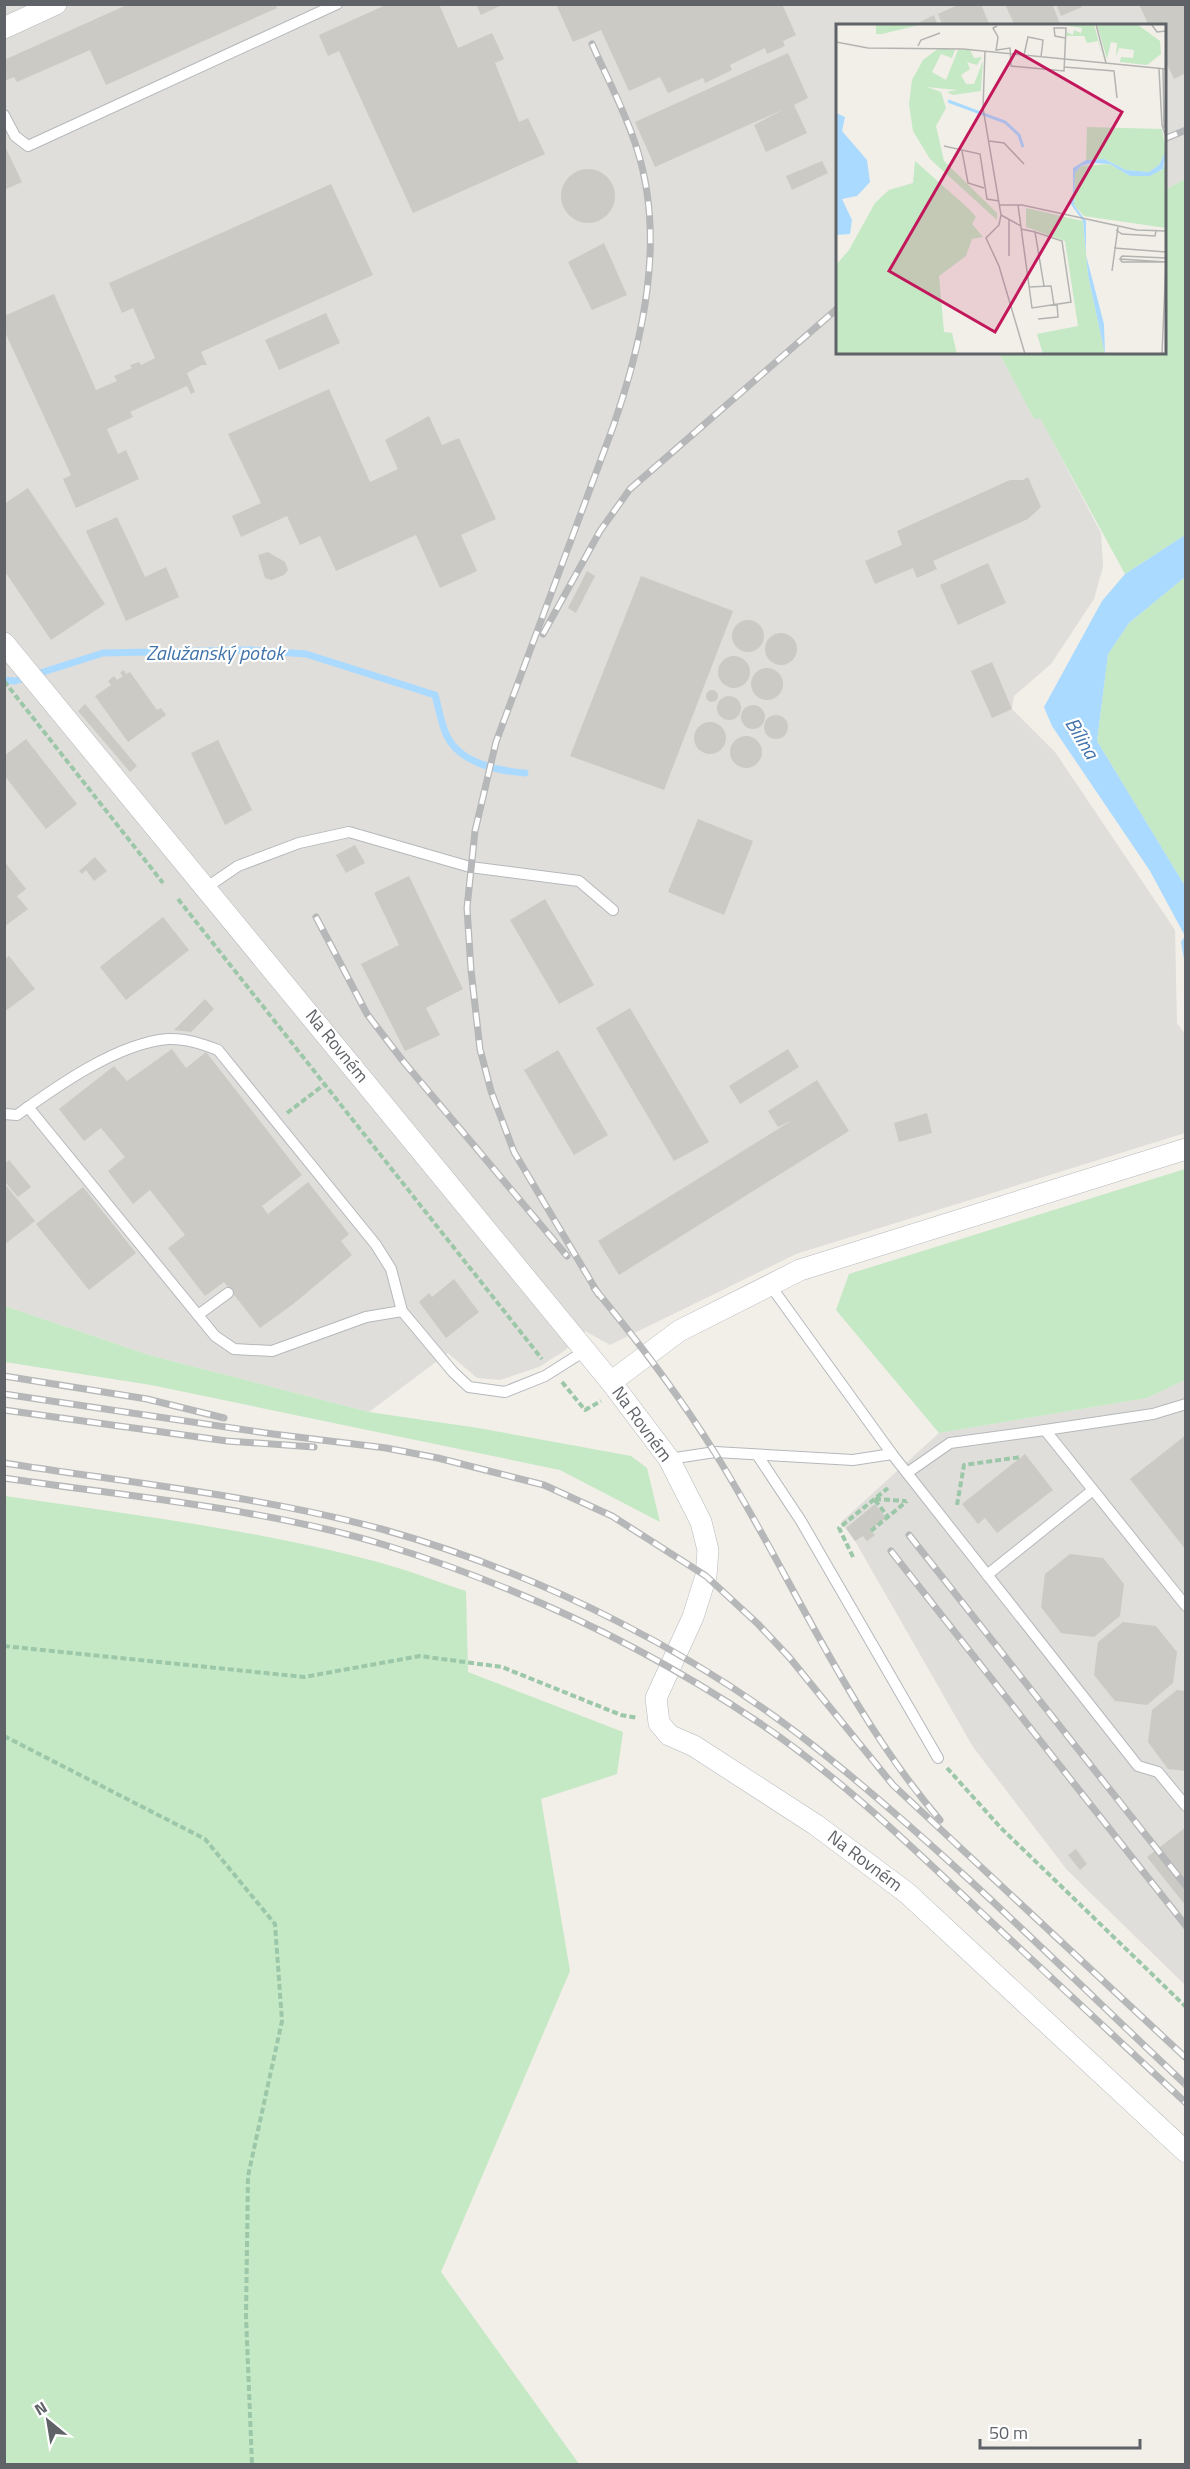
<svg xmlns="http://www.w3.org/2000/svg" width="1190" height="2469" viewBox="0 0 1190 2469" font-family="'Titillium Web',sans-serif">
<rect width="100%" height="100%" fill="#f1efe8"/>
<g fill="#e0deda">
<path d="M5 5H1185V179L1165 190 1164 26H838V352L999 353 1034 419 1040 417 1101 533 1103 567 1094 599 1051 664 1014 696 1012 709 1055 752 1175 930 1177 1023 1185 1034V1133L796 1254 610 1345 585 1331 564 1351 539 1367 500 1380 477 1378 448 1353 369 1412 149 1355 5 1306Z"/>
<path d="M1185 1380V1985L1067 1870 973 1747 855 1541 841 1522 939 1433 1147 1398Z"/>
</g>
<g fill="#c5e8c5">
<path d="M1185 179V535L1125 574 1040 418 1034 419 999 353 1164 352 1165 190Z"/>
<path d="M1185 577V886L1097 741 1108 654 1129 623Z"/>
<path d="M1185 1169V1380L1147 1398 939 1433 836 1310 849 1274Z"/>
<path d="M5 1306 149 1355 369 1412 478 1428 631 1456 647 1468 660 1522 560 1470 151 1385 5 1362Z"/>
<path d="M5 1496C128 1514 253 1529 374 1561 405 1569 435 1581 466 1591L468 1672 623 1732 617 1774 541 1799 570 1971 441 2272 579 2464H5Z"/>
</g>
<path fill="#aadaff" d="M1185 535V577L1129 623 1108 654 1097 741 1185 886V965L1181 942 1185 936 1150 871 1052 726 1044 707 1102 601 1125 574Z"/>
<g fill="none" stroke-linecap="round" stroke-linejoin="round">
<path stroke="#aadaff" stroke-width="7" d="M4 680 15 681 103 653 249 650 306 654 435 695C439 709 441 724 447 736 460 763 498 771 525 773"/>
</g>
<g fill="#cccac5">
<path d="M129 4H275L277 8 106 85 90 50 17 82 14 77 4 81V60Z"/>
<path d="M388 4H439L458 48 492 33 504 59 495 63 519 122 528 118 545 154 413 213 339 51 328 56 319 35Z"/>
<path d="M476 4H504L481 15Z"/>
<path d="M556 4H782L796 35 783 41 785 46 767 54 765 48 730 65 732 70 705 83 703 78 668 93 660 77 629 91 601 30 573 42Z"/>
<path d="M960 4H981L990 26H943L938 14Z"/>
<path d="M1005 4H1052L1061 26H1015Z"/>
<path d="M1056 4H1081L1082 7 1061 16Z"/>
<path d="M1139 4H1186V73L1174 79 1164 58V26H1149Z"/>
<path d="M934 15 938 26H912Z"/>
<path d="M788 53 808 98 794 105 807 133 766 152 754 125 784 109 655 167 635 122Z"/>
<path d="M4 144 22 182 4 190Z"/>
<path d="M822 161 828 173 792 190 786 176Z"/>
<circle cx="588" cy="196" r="27"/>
<path d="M331 184 373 275 201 352 207 365H202L187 373 195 392 191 394 187 386 130 412 133 417 107 429 118 454 126 450 139 479 76 508 63 479 71 475 4 330V316L54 294 96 390 117 381 114 376 132 368 130 365 139 362 141 365 155 358 133 308 122 313 109 283Z"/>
<path d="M604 243 627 295 592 310 568 262Z"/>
<path d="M326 313 340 343 279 370 265 340Z"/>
<path d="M329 389 370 482 398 469 385 440 429 416 442 445 459 438 496 519 461 535 477 571 440 588 416 535 336 571 320 536 300 545 287 516 241 537 232 516 261 503 228 434Z"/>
<path d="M1028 477 1041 507 1028 519 933 561 937 569 917 578 913 568 875 584 865 561 902 545 897 531 1010 480H1023Z"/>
<path d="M28 488 105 604 51 640 4 570V504Z"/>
<path d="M117 517 145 577 166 567 179 597 126 621 86 531Z"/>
<path d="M268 552 285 562 288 570 284 575 271 580 265 578 258 555Z"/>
<path d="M988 563 1006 603 958 625 940 585Z"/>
<path d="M587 571 595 576 576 613 568 608Z"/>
<path d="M641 576 733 611 664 790 570 756Z"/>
<circle cx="748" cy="636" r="16"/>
<circle cx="781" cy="649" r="16"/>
<circle cx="734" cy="672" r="16"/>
<path d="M992 662 1012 709 992 718 971 671Z"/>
<circle cx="767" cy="684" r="16"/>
<path d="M124 670 126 674 130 672 157 710 161 708 166 715 128 742 95 696 111 685 108 681 114 676 117 680 123 676 120 673Z"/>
<circle cx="712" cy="696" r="6"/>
<circle cx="729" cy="708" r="12"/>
<path d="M85 704 137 766 130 772 78 711Z"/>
<circle cx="753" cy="717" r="12"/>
<circle cx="776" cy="727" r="12"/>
<circle cx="710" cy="738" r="16"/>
<circle cx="746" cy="752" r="16"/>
<path d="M26 739 77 804 46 829 4 775V756Z"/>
<path d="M218 740 252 810 225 825 191 753Z"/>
<path d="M698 819 753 841 724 915 668 892Z"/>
<path d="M355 845 365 863 346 873 336 855Z"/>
<path d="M95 857 107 871 94 881 86 870 82 874 79 871Z"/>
<path d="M4 861 26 889 17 896 28 909 4 927Z"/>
<path d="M409 876 463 989 426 1008 440 1035 405 1051 361 964 399 945 374 893Z"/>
<path d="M545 899 594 985 559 1004 510 920Z"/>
<path d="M163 917 189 950 126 1000 100 967Z"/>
<path d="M9 956 35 989 4 1012V960Z"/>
<path d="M205 999 214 1009 191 1032 174 1030Z"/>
<path d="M630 1008 709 1142 674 1161 596 1028Z"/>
<path d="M172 1049 186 1068 206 1052 302 1175 262 1206 268 1214 308 1182 349 1234 341 1241 352 1255 292 1305 260 1328 224 1282 205 1296 168 1248 185 1235 150 1190 133 1204 108 1171 125 1157 101 1128 84 1141 59 1109 114 1066 127 1081Z"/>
<path d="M788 1049 799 1067 740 1104 729 1086Z"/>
<path d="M558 1050 608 1135 574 1155 524 1070Z"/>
<path d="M817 1080 849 1131 619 1275 598 1241 791 1121 778 1127 768 1111Z"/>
<path d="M927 1113 932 1133 899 1142 894 1123Z"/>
<path d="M9 1160 31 1187 18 1197 4 1181V1164Z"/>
<path d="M4 1183 35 1221 4 1245Z"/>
<path d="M83 1187 136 1253 89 1290 36 1224Z"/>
<path d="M454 1279 479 1312 446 1338 419 1302 429 1293 432 1297Z"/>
<path d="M1186 1435V1550L1130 1479Z"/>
<path d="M1025 1454 1053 1490 997 1533 985 1518 978 1524 962 1504Z"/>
<path d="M875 1504 886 1518 870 1530 875 1535 867 1541 863 1536 855 1541 846 1528Z"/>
<path d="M1070 1554 1103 1558 1124 1584 1120 1616 1094 1637 1061 1633 1041 1607 1045 1574Z"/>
<path d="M1123 1622 1156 1626 1177 1652 1173 1683 1147 1705 1115 1701 1094 1675 1098 1642Z"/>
<path d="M1177 1690 1186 1691V1771L1168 1769 1148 1742 1152 1710Z"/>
<path d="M1186 1827V1906L1147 1857Z"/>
<path d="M1076 1849 1087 1864 1080 1870 1068 1855Z"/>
</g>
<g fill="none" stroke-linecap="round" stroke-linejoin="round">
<g stroke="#b5b8bc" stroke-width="12">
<g id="lane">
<path d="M4 115 15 136 28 146 337 4"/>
<path d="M207 887 238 866 299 843 349 832 470 867 579 881 613 910"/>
<path d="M28 1107 215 1336 234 1349 272 1351 366 1317 402 1311"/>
<path d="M4 1114 17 1115C57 1086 118 1043 168 1039 185 1038 202 1044 218 1050L376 1245 391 1269 402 1311 453 1372 469 1387 505 1392 545 1376 586 1350"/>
<path d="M770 1285 892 1454 1138 1766 1158 1772 1186 1806"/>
<path d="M198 1315 228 1293"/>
<path d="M1045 1430 1153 1414 1186 1404"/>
<path d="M758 1456 801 1521 938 1758"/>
<path d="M669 1459 715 1452 853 1460 892 1454"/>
<path d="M907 1473 950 1443 1045 1430 1186 1606"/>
<path d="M987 1575 1093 1490"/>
</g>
</g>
<g stroke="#b5b8bc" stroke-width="22">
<g id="street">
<path d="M4 28 56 4"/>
<path d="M4 643 611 1382 669 1459 701 1522 708 1550 706 1576 693 1617 656 1698 659 1723 669 1735 694 1746 816 1825 907 1893 1186 2152"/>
<path d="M611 1382 679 1331 800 1270 1186 1149"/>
</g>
</g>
<g stroke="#9cc7a9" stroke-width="4" stroke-dasharray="6 3" stroke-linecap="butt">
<path d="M4 681 163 883"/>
<path d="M178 899 542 1359"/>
<path d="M287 1113 325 1084"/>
<path d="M562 1382 585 1410 601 1401"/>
<path d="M875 1499 906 1501"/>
<path d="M875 1500 888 1517"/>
<path d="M957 1505 964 1465 1021 1457"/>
<path d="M871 1531 907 1501"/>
<path d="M853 1557 839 1528 888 1488"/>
<path d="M4 1646 304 1677 420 1656 502 1667 621 1715 638 1718"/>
<path d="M4 1736 205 1839 275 1924 282 2021 248 2176 246 2316 252 2464"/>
<path d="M947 1768 1001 1828 1186 2007"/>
</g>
<use href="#lane" stroke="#fff" stroke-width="10"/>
<use href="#street" stroke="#fff" stroke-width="21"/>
<g stroke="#b6b7b8" stroke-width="7">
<g id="rail">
<path d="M592 44C607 78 626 113 637 149 666 240 643 340 613 427L496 742 475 831 467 908 471 970 480 1049 491 1091 514 1152 599 1295"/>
<path d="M1164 139 1186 130"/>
<path d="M543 634 600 531 630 489 838 308"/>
<path d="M316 917 367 1014 403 1061 567 1256"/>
<path d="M594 1288C637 1340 679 1395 715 1453 791 1575 846 1710 940 1820"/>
<path d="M4 1376 147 1399 224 1418"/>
<path d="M4 1394 273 1434 386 1448 438 1458 544 1485 612 1516 706 1576 758 1624 789 1657 893 1785 1186 2058"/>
<path d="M4 1410 227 1441 314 1447"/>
<path d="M4 1463C131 1483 261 1496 385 1530 543 1575 702 1654 830 1759 955 1860 1069 1975 1186 2085"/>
<path d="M4 1478C130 1497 264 1508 385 1545 517 1586 643 1645 758 1722 840 1777 912 1847 984 1915 1051 1978 1119 2040 1186 2103"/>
<path d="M909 1535 1186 1886"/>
<path d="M891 1551 1186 1926"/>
</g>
</g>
<use href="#rail" stroke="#fff" stroke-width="4.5" stroke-dasharray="14" stroke-linecap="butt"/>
</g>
<g text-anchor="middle" stroke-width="4.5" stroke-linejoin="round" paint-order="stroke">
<g font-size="18" fill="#5f6368" stroke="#fff">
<text transform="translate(337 1046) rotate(51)" y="6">Na Rovném</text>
<text transform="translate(642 1424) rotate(54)" y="6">Na Rovném</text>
<text transform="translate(865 1861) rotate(37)" y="6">Na Rovném</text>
</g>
<g font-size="20" font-style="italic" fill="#4174aa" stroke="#fff">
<text x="215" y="660">Zalužanský potok</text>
<text transform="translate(1082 738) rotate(59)" y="7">Bílina</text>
</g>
</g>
<g transform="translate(836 24)">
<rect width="330" height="330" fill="#f1efe8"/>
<path d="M40 0H87L46 10H40ZM220 0H258L268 37 262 17 251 19 248 12H230L231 8 237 11 238 6 245 9 246 4ZM261 0 302 1 324 17 325 30 311 41 284 38 285 33 297 34 298 26 283 24 280 33 281 19 275 18 271 35ZM103 24 119 26 116 34 105 30 96 48 110 56 122 26H134L138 34 146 33 141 41 131 38 134 45 125 51 130 60H138L147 37 145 67 117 71 111 68 121 66 91 63 105 68 110 84 100 102 108 137 161 189V196L94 135 77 107 73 80 76 56 87 36ZM251 103 326 105 330 128 323 141 313 148 290 146 268 135 250 136ZM79 137 133 185 140 193 136 200 147 213 136 215 130 232 103 252 108 308 116 309 121 330H0V241L13 226 39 179 53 166 77 159ZM274 140 294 152 325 147 330 140V204L248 192 238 181 239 149 245 142ZM190 184 247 197 252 251 269 330H207L201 310 242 302 229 217 190 203Z" fill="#c5e8c5"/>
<path d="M0 89 9 93 6 107 31 136 34 158 21 172 6 175 16 196 14 210 0 211ZM330 127 327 145 314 152H294L274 140 256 139 245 142 239 149 238 181 250 197V231L268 300 269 330 252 251 247 197 234 179 237 171V144L250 136 268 135 290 146 313 148 323 141Z" fill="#aadaff"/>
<path fill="none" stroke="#aadaff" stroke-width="3" d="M112 77 169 98 183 111 187 123"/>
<path fill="none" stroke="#b3b3b1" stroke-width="1.5" d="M260 0 270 39M315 0 321 8 330 7M0 18 32 24 127 25 330 45M82 22 85 16 104 9M161 26 174 24 175 42 228 47 230 4H218L219 12 229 14M149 27 147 84 165 191 163 201 150 214 163 242 189 330M160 27 162 13 157 4 161 2M188 31 192 13 207 16 205 33M228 43 278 47 281 74M323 45 326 101 330 113M327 45 328 104M153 117 168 119 188 140M108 122 144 130 151 175 163 177M126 127 132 159 148 164M163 181H186L301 206 330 207M182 181 196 284 235 278 226 217 199 208M165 191 185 202M173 196V232M185 205 199 208 208 262M280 206 286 210 319 212 320 207M278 224 330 228M286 232 284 235 330 238M286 232 330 234M284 235 286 238H324M276 247 282 203M193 263 215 262 218 281M202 295 222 293 221 280M326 330 330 237"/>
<path fill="#c2185b" fill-opacity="0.15" stroke="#c2185b" stroke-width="3" d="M180 27 286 88 159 308 53 247Z"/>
<rect width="330" height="330" fill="none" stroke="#5f6368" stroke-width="3"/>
</g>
<rect width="1190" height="2469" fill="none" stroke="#5f6368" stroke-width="12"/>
<g transform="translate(48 2421) rotate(330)" stroke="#ffffff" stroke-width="4.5" paint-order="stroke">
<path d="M0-4.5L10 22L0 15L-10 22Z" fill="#5f6368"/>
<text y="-9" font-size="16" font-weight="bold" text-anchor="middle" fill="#5f6368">N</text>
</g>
<path d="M980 2439v9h160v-9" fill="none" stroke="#5f6368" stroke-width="3"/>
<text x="989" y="2439" font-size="18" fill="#5f6368" stroke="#ffffff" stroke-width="4.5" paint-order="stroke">50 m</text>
</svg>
